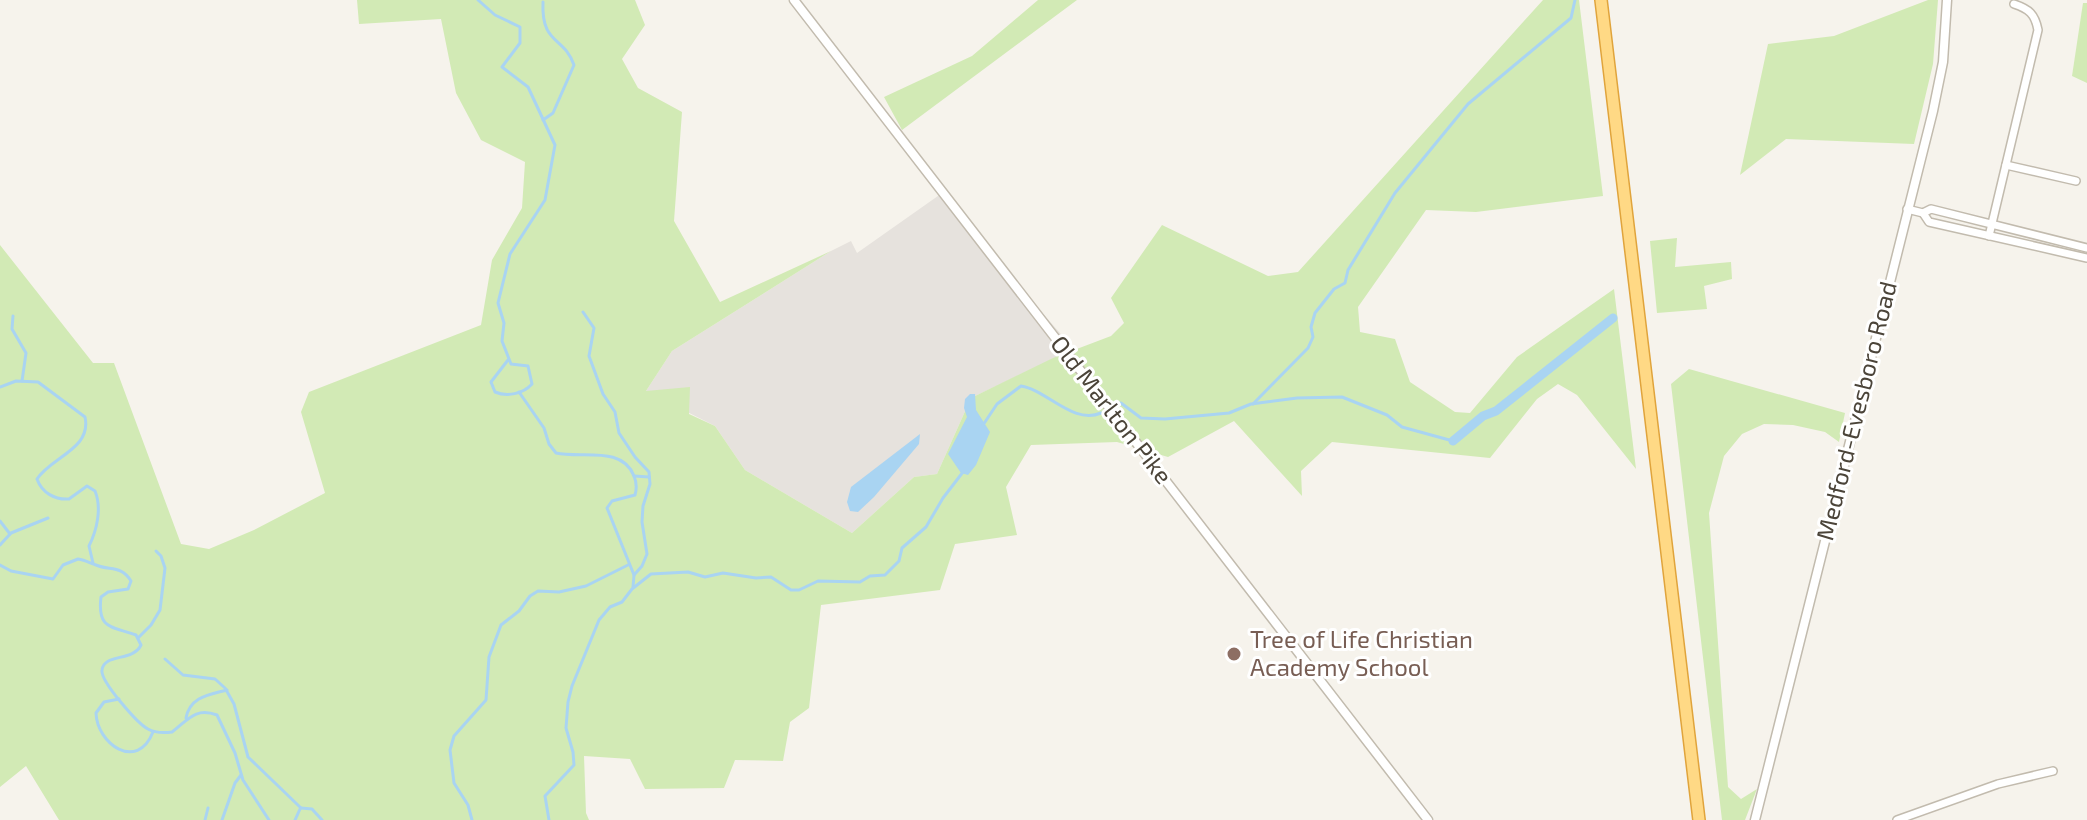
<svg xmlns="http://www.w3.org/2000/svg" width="2087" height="820" viewBox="0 0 2087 820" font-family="'Exo 2',sans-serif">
<rect width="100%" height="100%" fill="#f6f3ec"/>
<path fill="#e6e2dd" d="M945 191 1009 275 1074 349 971 398 937 474 914 477 852 533 745 470 715 426 646 391 672 351 831 251 851 241 857 253Z"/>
<g fill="#d2eab5">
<path d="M357 0H635L645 25 622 59 638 88 682 112 674 221 720 302 831 251 672 351 646 391 690 387 689 414 715 426 745 470 852 533 914 477 937 474 971 398 1053 358 1111 336 1124 323 1111 298 1162 225 1268 276 1298 272 1543 0H1579L1603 196 1476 212 1426 210 1358 307 1360 332 1395 339 1410 382 1455 412 1470 413 1517 357 1614 289 1636 469 1577 395 1558 384 1537 399 1490 458 1332 442 1301 471 1302 496 1234 421 1168 457 1117 442 1031 445 1006 487 1017 535 955 544 940 590 821 605 809 708 790 722 783 761 735 760 724 788 645 789 630 759 584 756 586 813 589 820H59L26 766 0 787V245L93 363H114L181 544 209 549 254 530 325 493 301 412 309 392 481 325 492 260 522 208 525 162 481 140 456 93 441 19 359 24Z"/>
<path d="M1038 0H1077L902 130 884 97 972 56Z"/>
<path d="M1928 0H1938L1933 64 1914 144 1786 139 1740 175 1768 44 1834 36Z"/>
<path d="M2083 3H2087V83L2072 76Z"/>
<path d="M1677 238 1675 267 1731 262 1732 279 1704 286 1707 309 1657 313 1650 241Z"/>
<path d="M1689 369 1845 413 1839 442 1825 432 1793 425 1764 424 1742 434 1724 456 1709 513 1728 787 1741 799 1757 789 1745 820H1722L1671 384Z"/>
</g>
<g fill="#a9d4f2">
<path d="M970 394H975L976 410 990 432 976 465 968 475 961 473 948 454 967 417 964 408 965 399Z"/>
<path d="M920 434 919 444 874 497 858 512 850 511 847 502 851 487Z"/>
</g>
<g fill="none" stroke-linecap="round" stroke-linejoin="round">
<g stroke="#a9d4f2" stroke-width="3">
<path d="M478 0 495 15 520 27V43L502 67 528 87 555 145 545 200 510 254 498 303 504 323 502 341 511 364 528 366 532 384C523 394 507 397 495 392L491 382 508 360"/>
<path d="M543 2C541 45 564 36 574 65L553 113 543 120"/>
<path d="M583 312 594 328 589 356 603 394 615 412 619 433 635 457 649 472 650 484 643 506 642 522 647 554 642 566 634 575"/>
<path d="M13 316 12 329 26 353 22 381"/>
<path d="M0 387 16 381 38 382 85 417C92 449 51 457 37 479 42 493 55 500 69 499L87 486 95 491C102 508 97 530 89 546L93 563"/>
<path d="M519 392 544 428 549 444 556 453C581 459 622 445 634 476 637 483 637 488 635 495L612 501 607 508 634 575 633 587"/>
<path d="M1115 403H1121L1141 418 1165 419 1229 413 1251 404 1297 398 1342 397 1387 415 1402 427 1453 441"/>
<path d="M1253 404 1308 348 1313 337 1311 327 1315 313 1334 289 1345 283 1348 270 1395 193 1468 104 1571 18 1575 0"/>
<path d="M983 425 997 404 1021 386C1047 390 1073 425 1101 413"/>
<path d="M634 476 649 477"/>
<path d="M0 521 10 534"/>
<path d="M0 545 11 533 48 518"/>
<path d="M0 565 11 571 53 579 63 565 78 559C85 560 90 563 96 565 110 571 121 565 131 581L128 589 108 592 101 597C97 630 112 626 136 635L141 645C133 662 104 653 102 670 100 681 138 724 148 729 155 733 164 733 172 732 188 720 195 707 217 715L235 753 243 780 269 820"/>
<path d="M138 638 151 625 160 610 165 568 161 556 156 551"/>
<path d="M165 659 183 675 215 679 225 688 234 704 248 757 301 808"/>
<path d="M119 699 104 702 96 713C97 744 137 772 153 732"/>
<path d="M186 718C190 697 208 695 227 690"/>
<path d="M301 808 312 809 322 820"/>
<path d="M205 820 208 808"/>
<path d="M222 820 235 783 241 775"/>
<path d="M295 820 300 809"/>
<path d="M472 820 468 805 454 783 450 750 454 736 486 700 489 657 501 625 519 611 530 596 538 591 559 592 586 586 628 565"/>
<path d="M549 820 545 796 574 765 573 752 566 728 568 702 572 686 599 620 610 607 622 602 632 589 651 574 688 572 705 577 723 573 756 578 771 577 791 590H799L818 581 860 582 870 576 885 575 899 561 902 548 926 527 943 498 963 472"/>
</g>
<path stroke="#a9d4f2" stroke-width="9" d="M1453 441 1483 416 1496 411 1613 318"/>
<g stroke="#c2bbae" stroke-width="10">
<g id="minor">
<path d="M2006 165 2076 181"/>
<path d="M1907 209 1923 213 1931 209 2087 248"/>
<path d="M1923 213 1929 222 2087 258"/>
<path d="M1989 236 2038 30C2035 14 2029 9 2014 4"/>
<path d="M1897 820 1998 784 2053 771"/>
</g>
</g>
<g stroke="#c2bbae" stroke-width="11">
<g id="tertiary">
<path d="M794 0 1428 820"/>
<path d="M1755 820 1933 111 1943 62 1947 0"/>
</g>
</g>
<g stroke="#e0a43c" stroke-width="14">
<path id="trunk" d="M1601 0 1699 820"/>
</g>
<use href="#minor" stroke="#fff" stroke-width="7"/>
<use href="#tertiary" stroke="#fff" stroke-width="8"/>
<use href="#trunk" stroke="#ffd985" stroke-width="11"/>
</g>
<circle fill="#8d6e63" stroke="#fff" stroke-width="3" cx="1234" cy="654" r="8"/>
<g text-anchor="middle" stroke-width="6" stroke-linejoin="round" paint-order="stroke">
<g font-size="24" fill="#4b4439" stroke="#fff">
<text transform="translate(1111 410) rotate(52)" y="8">Old Marlton Pike</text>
<text transform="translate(1857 411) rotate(-76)" y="8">Medford-Evesboro Road</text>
</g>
<g font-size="24" fill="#785e54" stroke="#fff" text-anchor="start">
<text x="1250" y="648">Tree of Life Christian<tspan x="1250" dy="28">Academy School</tspan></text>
</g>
</g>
</svg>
